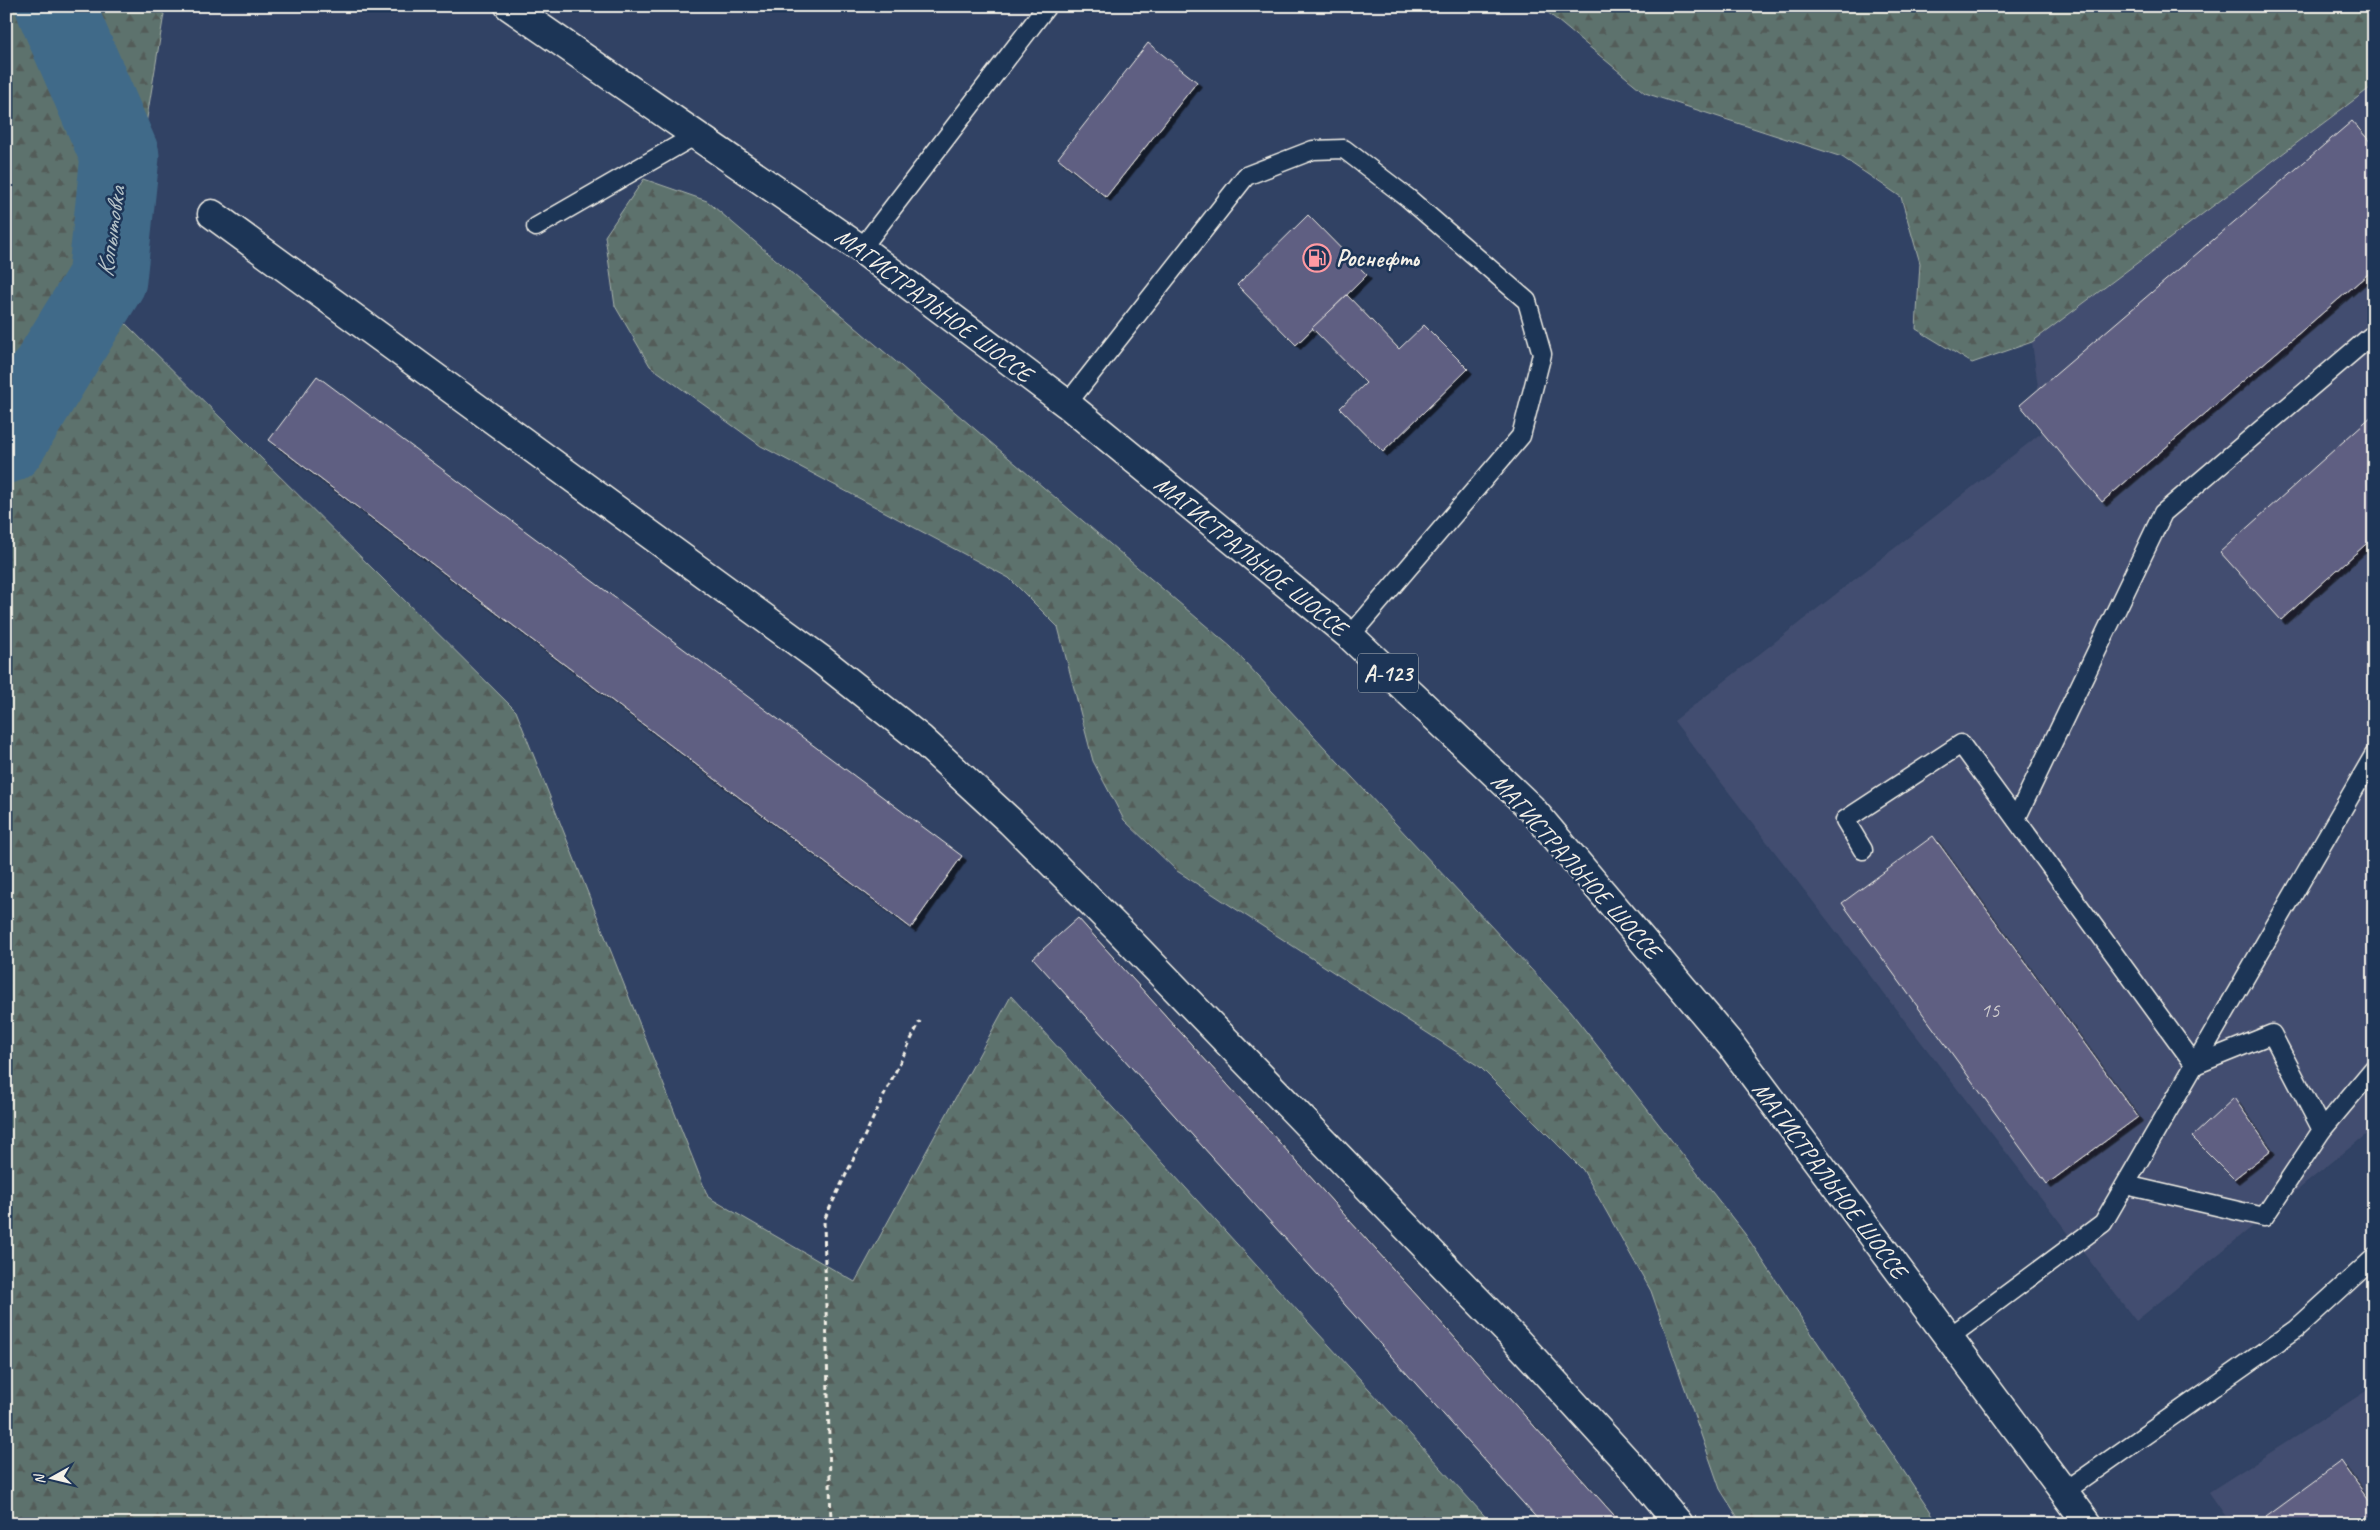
<svg xmlns="http://www.w3.org/2000/svg" width="2380" height="1530" viewBox="0 0 2380 1530" font-family="Caveat,sans-serif">
<defs>
<pattern id="forest-firs" width="22" height="20" patternUnits="userSpaceOnUse" patternTransform="scale(1.25)"><rect width="22" height="20" fill="#5d726d"/><path d="M5 1l3.5 6h-7zM16 11l3.5 6h-7z" fill="#525b58"/></pattern>
<filter id="shadow"><feDropShadow dx="4.5" dy="4.5" stdDeviation="0" flood-color="#0009"/></filter>
</defs>
<rect width="100%" height="100%" fill="#314264"/>
<filter id="ink" filterUnits="userSpaceOnUse"><feTurbulence type="fractalNoise" baseFrequency=".02" numOctaves="2"/><feDisplacementMap in="SourceGraphic" scale="10" xChannelSelector="R" yChannelSelector="G"/><feConvolveMatrix kernelMatrix="1 2 1 2 8 2 1 2 1" color-interpolation-filters="sRGB"/></filter>
<g filter="url(#ink)">
<g fill="#434e6f">
<path d="M2374 85V1128L2136 1321 1674 721 2044 431 2032 342Z"/>
<path d="M2374 1386V1524H2231L2209 1492Z"/>
</g>
<g fill="url(#forest-firs)" stroke="#a8b2aa">
<path d="M6 6H152L164 14 115 313 516 711 708 1197 855 1282 1011 996 1492 1524H6Z"/>
<path d="M1540 6H2374V85L2032 342 1972 363 1916 329 1920 263 1901 197 1842 157 1645 93Z"/>
<path d="M644 179 707 201 1231 647 1570 1011 1745 1234 1939 1524H1742L1720 1489 1651 1291 1583 1170 1480 1067 1177 871 1124 820 1093 761 1058 627 1009 578 761 446 650 366 615 306 605 236Z"/>
</g>
<g fill="none" stroke-linecap="round" stroke-linejoin="round">
<path stroke="#416b89" stroke-width="79" d="M6 444 107 279 120 156 55 6"/>
</g>
<g fill="#5f5f82" stroke="#f4f1e8" filter="url(#shadow)">
<path d="M1148 43 1197 82 1106 197 1058 158Z"/>
<path d="M2352 121 2374 146V269L2102 502 2020 405Z"/>
<path d="M1308 215 1367 275 1296 345 1237 285Z"/>
<path d="M1347 295 1399 349 1424 325 1468 369 1383 452 1340 408 1366 383 1312 328Z"/>
<path d="M317 376 962 856 911 928 269 440Z"/>
<path d="M2374 414V537L2281 620 2220 552Z"/>
<path d="M1933 836 2138 1117 2047 1184 1842 903Z"/>
<path d="M1078 918 1622 1524H1542L1033 958Z"/>
<path d="M2234 1098 2271 1150 2234 1179 2192 1137Z"/>
<path d="M2341 1461 2374 1507V1524H2272L2266 1516Z"/>
</g>
<g fill="none" stroke-linecap="round" stroke-linejoin="round">
<g stroke="#f4f1e8" stroke-width="21">
<g id="service">
<path d="M536 227 696 135"/>
<path d="M861 249 1047 6"/>
<path d="M1067 404 1246 176 1313 150 1344 149 1408 198 1527 301 1542 354 1521 436 1350 636"/>
<path d="M2016 819 2163 513 2371 336H2374"/>
<path d="M1863 850 1845 820 1961 744 2195 1065 2272 1034 2322 1130 2264 1217 2126 1185"/>
<path d="M2322 1130 2374 1068"/>
<path d="M1948 1338 2103 1223 2374 755"/>
<path d="M2064 1492 2296 1329 2374 1258"/>
</g>
</g>
<g stroke="#f4f1e8" stroke-width="31">
<path id="minor" d="M212 214 819 658 921 739 1011 822 1117 928 1515 1339 1631 1466 1679 1524"/>
</g>
<g stroke="#f4f1e8" stroke-width="31">
<path id="primary" d="M509 6 861 249 1067 404 1350 636 1531 808 1730 1044 2088 1524"/>
</g>
<path stroke="#f4f1e8" stroke-width="3" stroke-dasharray="5 4" stroke-linecap="butt" d="M831 1524 824 1220 920 1021"/>
<use href="#service" stroke="#1d3557" stroke-width="18"/>
<use href="#minor" stroke="#1d3557" stroke-width="28"/>
<use href="#primary" stroke="#1d3557" stroke-width="28"/>
</g>
</g>
<defs>
<g id="fuel-ring" transform="scale(1.4375)"><circle r="9.5" fill="#1d3557" stroke="#ff9aa2" stroke-width="1.5"/><path d="M-5.5-6h7V0h2V4h1.3V-2.5L3-4.5l.8-.8L6-3V5H2.5V1h-1V6h-7ZM-4.2-4.7v3.2H.2V-4.7Z" fill="#ff9aa2"/></g>
</defs>
<g fill-rule="evenodd">
<use href="#fuel-ring" x="1317" y="258"/>
</g>
<g text-anchor="middle" stroke-width="5" stroke-linejoin="round" paint-order="stroke">
<g font-size="21" fill="#cfccce">
<text x="1990" y="1017">15</text>
</g>
<rect fill="#1d3557" stroke="#b4b9bc" stroke-width="1" x="1358" y="653.5" width="60" height="39" rx="4"/>
<g font-size="22" font-weight="bold" fill="#f4f1e8">
<text x="1388" y="681">А-123</text>
</g>
<g font-size="24" font-weight="bold" fill="#f4f1e8" stroke="#1d3557" text-anchor="start">
<text x="1336" y="266">Роснефть</text>
</g>
<g font-size="24" fill="#f4f1e8" stroke="#1d3557">
<text transform="translate(934 305) rotate(37)" y="8">МАГИСТРАЛЬНОЕ ШОССЕ</text>
<text transform="translate(1251 556) rotate(39)" y="8">МАГИСТРАЛЬНОЕ ШОССЕ</text>
<text transform="translate(1576 866) rotate(48)" y="8">МАГИСТРАЛЬНОЕ ШОССЕ</text>
<text transform="translate(1830 1180) rotate(53)" y="8">МАГИСТРАЛЬНОЕ ШОССЕ</text>
</g>
<g font-size="25" font-style="italic" fill="#b5c2c7" stroke="#1d3557">
<text transform="translate(110 232) rotate(-82)" y="9">Копытовка</text>
</g>
</g>
<rect width="2380" height="1530" fill="none" stroke="#1d3557" stroke-width="25"/>
<rect x="12" y="12" width="2355" height="1505" fill="none" stroke="#f4f1e8" stroke-width="2" filter="url(#ink)"/>
<g transform="translate(52 1478) rotate(262)" stroke="#1d3557" stroke-width="4" paint-order="stroke">
<path d="M0-4L9 19L0 12L-9 19Z" fill="#f4f1e8"/>
<text y="-8" font-size="14" font-weight="bold" text-anchor="middle" fill="#f4f1e8">N</text>
</g>
</svg>
